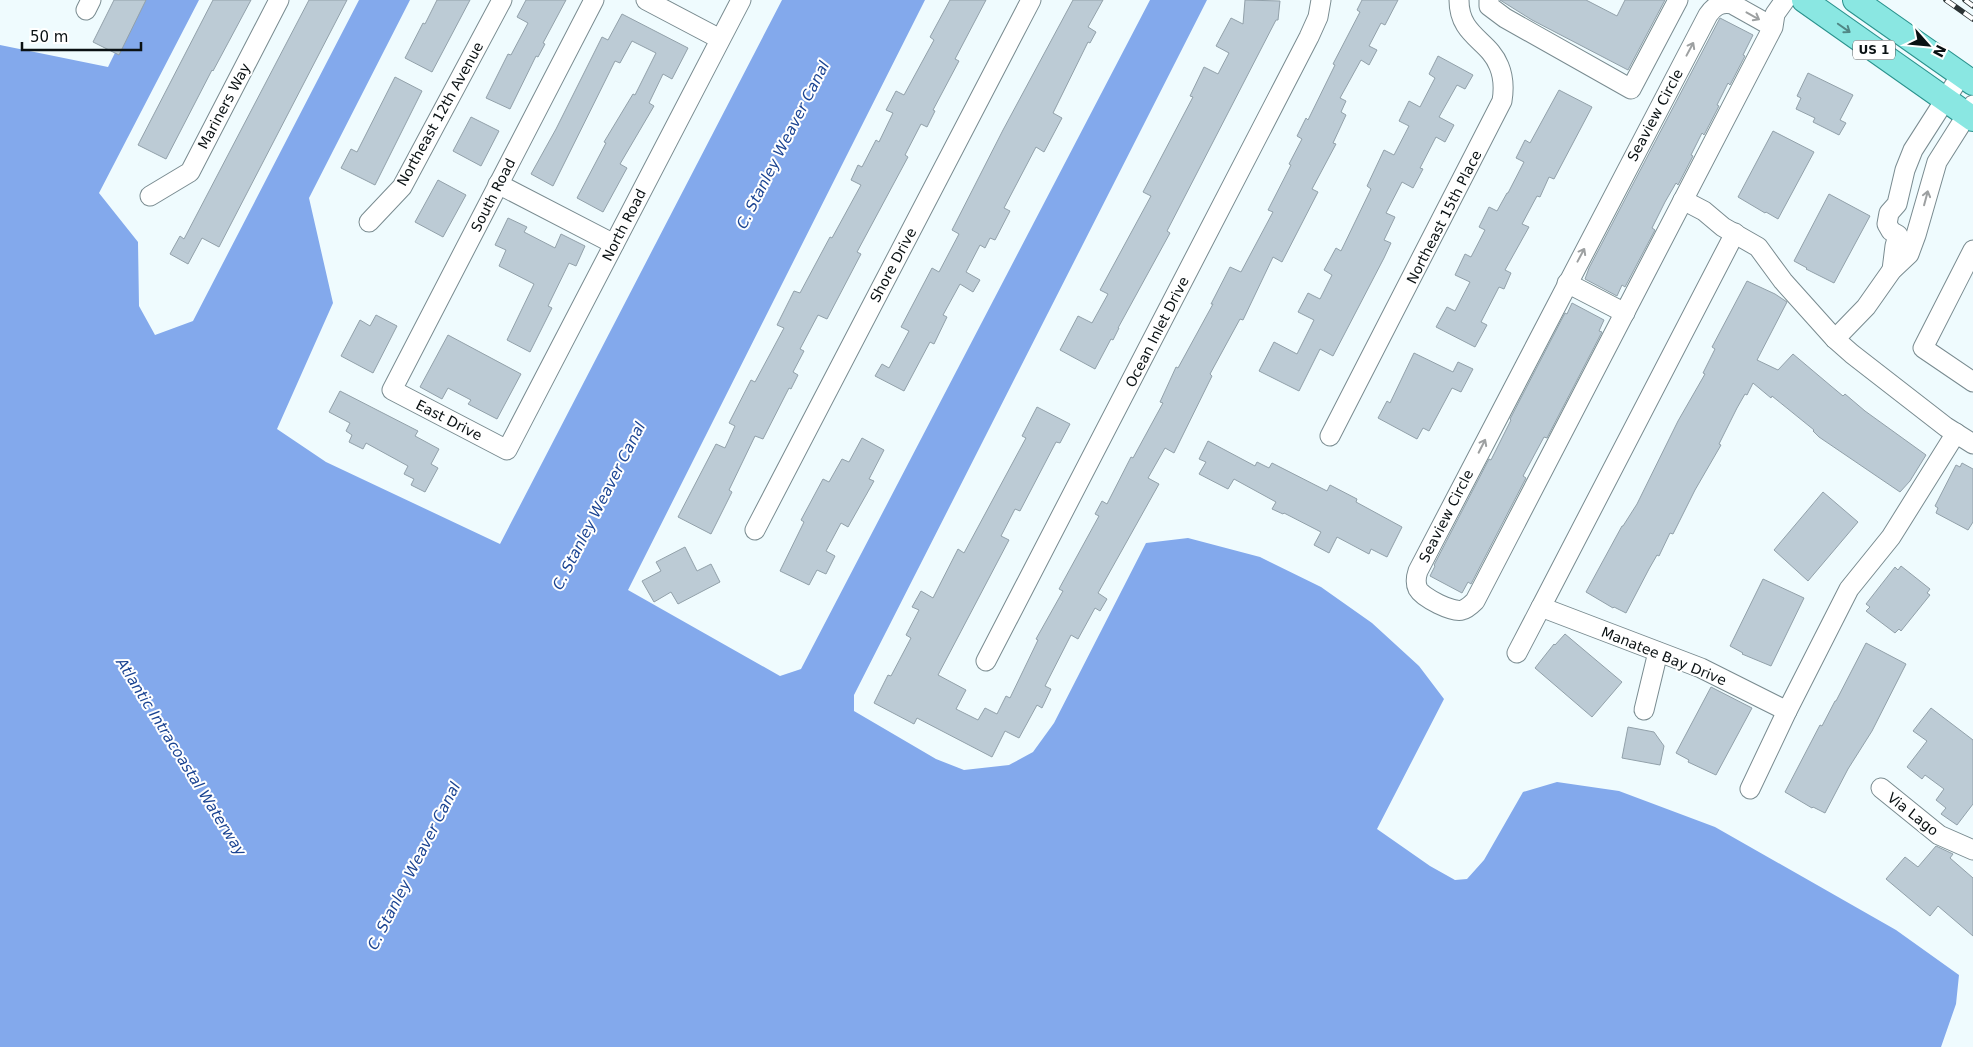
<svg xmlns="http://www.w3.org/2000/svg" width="1973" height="1047" viewBox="0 0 1973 1047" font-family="'DejaVu Sans',sans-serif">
<rect width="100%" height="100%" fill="#effbfe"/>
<path fill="#83a9ec" d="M141 0H199L99 193 138 242 139 306 155 335 193 321 359 0H410L309 198 333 303 277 429 326 462 500 544 782 0H925L628 590 780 676 801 669 1150 0H1207L854 695V711L936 759 964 770 1009 765 1033 752 1054 723 1146 543 1188 538 1260 557 1321 587 1372 623 1419 666 1444 699 1377 829 1430 866 1455 880 1467 879 1484 860 1523 792 1557 782 1619 791 1715 827 1896 930 1959 975 1956 1004 1941 1047H0V45L108 67Z"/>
<g fill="#bccbd5" stroke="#92a1aa">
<path d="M114 0H146L119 55 93 42Z"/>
<path d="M213 0H251L213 71 212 70 166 159 138 145Z"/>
<path d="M309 0H347L219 247 202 238 188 264 170 254 180 236 184 239Z"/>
<path d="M437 0H470L432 72 405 58 423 23 425 24Z"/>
<path d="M526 0H566L543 43 545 44 538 57 536 56 510 109 486 98 508 54 511 55 528 23 517 17Z"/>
<path d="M950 0H986L955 59 959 61 933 110 935 111 927 127 921 124 905 155 908 157 857 252 861 254 827 319 818 315 800 349 804 351 793 372 798 375 791 389 789 388 763 439 755 436 729 490 732 492 711 534 678 517 716 444 725 448 735 426 729 423 751 380 755 382 784 328 777 325 794 291 800 293 830 237 832 238 861 185 851 180 858 165 862 167 876 140 879 142 893 113 886 110 896 91 904 95 934 40 930 37Z"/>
<path d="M1073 0H1103L1088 27 1096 32 1090 43 1088 42 1053 113 1062 118 1044 152 1036 147 1004 208 1010 211 995 240 990 238 985 248 980 245 966 272 980 280 973 292 960 284 943 315 947 317 934 344 930 342 904 391 875 376 882 364 889 368 909 331 901 327 932 268 939 272 959 234 952 230 1003 130Z"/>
<path d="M1245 0 1280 1 1278 20H1276L1167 231 1170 233 1118 328H1119L1113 340 1111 339 1095 369 1060 350 1078 316 1092 323 1108 294 1100 290 1151 196 1143 192 1193 97 1190 96 1204 67 1218 74 1229 53 1216 46 1231 18 1243 24Z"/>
<path d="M1362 0H1398L1385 25 1381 23 1369 46 1377 50 1369 65 1361 60 1340 98 1346 101 1341 112 1346 115 1333 143 1336 144 1312 189 1318 192 1282 262 1273 257 1243 320 1240 319 1210 374 1212 376 1174 453 1165 448 1148 478 1159 484 1098 593 1107 599 1100 611 1095 608 1078 639 1071 635 1045 686 1051 689 1042 708 1037 705 1019 738 1005 731 992 757 917 718 914 724 874 703 888 675 891 676 911 638 906 635 919 610 912 607 921 591 933 598 958 549 964 553 1026 438 1022 436 1037 407 1070 424 1060 443 1056 442 1020 511 1015 509 1001 536 1009 540 938 675 966 690 956 709 978 720 985 708 997 714 1006 696 1010 698 1038 640 1036 639 1063 591 1059 589 1099 516 1095 514 1102 501 1107 504 1131 457 1133 458 1163 403 1160 402 1176 367 1178 368 1213 304H1211L1230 267 1241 272 1273 212 1268 210 1291 165 1289 164 1302 139 1297 136 1306 118 1308 120 1335 65 1333 64 1360 12 1357 10Z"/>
<path d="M1500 0H1586L1617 16 1625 0H1665L1628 70 1532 20Z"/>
<path d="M622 14 688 48 672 79 663 74 649 103 654 106 620 164 627 168 603 212 577 198 606 143 604 142 633 94 635 95 656 53 632 41 620 63 615 61 553 186 531 174 556 129 602 37 608 40Z"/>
<path d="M1720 18 1753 35 1743 55 1745 56 1730 85 1728 83 1717 105 1719 106 1704 135 1702 133 1691 155 1693 156 1678 185 1676 183 1665 202 1652 228 1655 230 1625 287 1622 285 1617 296 1585 279 1589 268Z"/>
<path d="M1438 56 1473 75 1465 89 1457 85 1439 117 1454 125 1445 142 1436 137 1420 168 1423 169 1413 188 1402 182 1386 213 1395 217 1384 240 1391 243 1384 258 1333 356 1320 349 1299 391 1259 371 1274 342 1297 354 1314 320 1298 312 1308 293 1320 299 1332 275 1324 270 1336 248 1341 251 1371 189 1367 186 1384 150 1394 155 1409 126 1399 121 1409 101 1420 107 1435 78 1429 74Z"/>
<path d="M1808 73 1853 95 1840 120 1846 123 1839 135 1813 122 1815 118 1796 109 1801 98 1797 96Z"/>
<path d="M395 77 422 91 375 185 341 168 351 149 357 152Z"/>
<path d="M1559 90 1592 107 1554 179 1549 177 1540 197 1537 196 1522 224 1529 227 1505 270 1511 273 1504 289 1499 287 1481 322 1487 325 1475 347 1436 327 1447 307 1455 311 1470 282 1455 275 1465 254 1471 257 1485 230 1479 227 1489 207 1497 211 1507 193H1508L1524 162 1516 158 1525 140 1530 143Z"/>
<path d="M471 117 499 131 481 166 453 151Z"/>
<path d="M1773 131 1814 152 1778 219 1766 212 1765 213 1738 197Z"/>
<path d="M438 180 466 195 443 237 415 222Z"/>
<path d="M1829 194 1870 216 1834 283 1806 269 1807 268 1794 261Z"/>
<path d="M508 218 527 227 524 232 555 248 561 234 585 246 576 266 569 263 548 306 552 308 530 352 507 340 534 284 499 266 506 250 495 245Z"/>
<path d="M1747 281 1775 294 1787 302 1757 360 1778 370 1793 354 1831 386 1843 396 1845 394 1865 411 1926 455 1910 481 1900 492 1819 437 1813 431 1814 430 1772 396 1771 398 1753 383 1747 395 1745 394 1737 408 1719 444 1721 445 1695 490 1673 534 1670 533 1659 556 1657 555 1649 569 1626 613 1614 607 1613 608 1586 592 1622 526H1623L1637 504 1678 421 1705 374 1703 373 1715 349 1712 347Z"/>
<path d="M1572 303 1604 320 1599 331 1602 332 1547 438 1544 437 1523 476 1526 478 1471 584 1468 582 1462 593 1430 576 1435 566 1434 565 1489 459 1491 460 1511 420 1510 419 1565 313 1567 314Z"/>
<path d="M376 315 397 326 373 373 341 356 360 320 370 326Z"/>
<path d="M448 335 521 374 497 419 468 404 471 400 448 388 442 399 420 387Z"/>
<path d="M1414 353 1453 372 1458 362 1473 369 1461 392 1452 388 1429 431 1423 428 1417 439 1378 418 1387 401 1390 403Z"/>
<path d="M340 391 418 431 415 436 439 449 431 464 438 468 425 492 411 485 414 479 404 474 408 466 366 443 363 449 349 442 352 435 346 431 350 423 329 412Z"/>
<path d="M862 438 884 450 869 479 874 481 848 527 841 523 826 551 835 556 826 574 817 570 809 585 780 571 804 522 801 520 823 479 829 482 842 459 849 462Z"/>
<path d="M1208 441 1255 466 1257 462 1269 468 1272 463 1327 491 1330 485 1357 499 1356 502 1402 527 1387 557 1371 549 1369 554 1337 537 1329 553 1314 545 1321 532 1284 513 1283 514 1272 509 1276 502 1234 479 1228 489 1199 474 1206 462 1199 459Z"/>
<path d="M1962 463 1973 469V522L1968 530 1936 513 1938 508 1935 506 1956 465 1960 467Z"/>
<path d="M1823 492 1858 522 1808 581 1774 550Z"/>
<path d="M685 547 697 571 711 564 720 582 678 604 671 592 654 602 642 581 661 571 656 562Z"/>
<path d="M1901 566 1930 589 1927 593 1930 595 1901 631 1899 629 1895 633 1866 611 1870 607 1866 604 1895 567 1898 570Z"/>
<path d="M1763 579 1804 598 1771 666 1742 654 1743 653 1730 646Z"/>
<path d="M1565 634 1622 682 1592 717 1535 668 1554 644 1555 645Z"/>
<path d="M1866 643 1906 664 1872 731 1848 769 1825 813 1813 807 1812 808 1785 792 1820 725 1822 726 1835 701H1836Z"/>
<path d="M1711 687 1752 708 1716 775 1688 762 1689 760 1676 753Z"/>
<path d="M1931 708 1973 740V804L1957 825 1941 814 1946 808 1936 800 1944 789 1925 775 1922 779 1907 767 1927 741 1913 731Z"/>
<path d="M1628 727 1654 732 1664 746 1660 765 1622 758Z"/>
<path d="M1936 846 1953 854 1950 858 1973 878V936L1938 906 1930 916 1886 879 1905 857 1918 867Z"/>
</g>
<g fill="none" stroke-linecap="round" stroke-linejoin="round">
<g stroke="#798b90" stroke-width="21">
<g id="minor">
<path d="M594 0 392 390 507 450 741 0"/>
<path d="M646 0 720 39"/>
<path d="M1489 0V6L1505 18 1631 89 1678 0"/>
<path d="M86 10 91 0"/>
<path d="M1773 27 1732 4C1721 2 1714 6 1708 15L1418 571C1416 577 1415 583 1418 589 1423 598 1453 613 1462 610 1467 609 1471 605 1475 601L1773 27 1775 14 1785 0"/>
<path d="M498 184 614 244"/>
<path d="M150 196 190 172 279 0"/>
<path d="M1683 200 1704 211 1723 227 1758 247 1783 281 1835 339 1852 354 1946 427 1973 444"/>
<path d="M369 222 402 187 502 0"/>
<path d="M1735 233 1541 607 1701 668 1787 711 1849 589 1891 537 1956 433"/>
<path d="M1973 250 1923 348 1973 382"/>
<path d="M1892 270 1895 246 1898 235 1891 231 1887 224 1889 213 1897 204 1905 170 1913 150 1961 75"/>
<path d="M1567 283 1625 313"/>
<path d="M1835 339 1866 307 1892 270 1909 254 1916 235 1937 162 1973 105"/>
<path d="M1330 436 1502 101C1504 89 1504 78 1499 66 1489 40 1459 36 1459 0"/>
<path d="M755 530 1031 0"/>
<path d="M1517 653 1541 607"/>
<path d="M986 661 1309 37 1318 17 1321 0"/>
<path d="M1644 710 1658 652"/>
<path d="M1881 788 1939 835 1973 850"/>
<path d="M1750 789 1787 711"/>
</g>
</g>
<g stroke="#2a928d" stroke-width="26">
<g id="major">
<path d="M1804 0 1973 119"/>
<path d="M1855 0 1973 83"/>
</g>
</g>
<use href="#minor" stroke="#fff" stroke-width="19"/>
<use href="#major" stroke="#8ae7e2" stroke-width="24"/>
<g stroke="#2b3335" stroke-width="5.5">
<g id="rail">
<path d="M1946 0 1973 19"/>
<path d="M1965 0 1973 6"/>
</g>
</g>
<use href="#rail" stroke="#fff" stroke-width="4" stroke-dasharray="11" stroke-linecap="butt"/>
</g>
<defs><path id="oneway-shaft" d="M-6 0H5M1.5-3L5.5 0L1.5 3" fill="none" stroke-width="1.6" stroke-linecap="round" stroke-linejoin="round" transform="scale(1.25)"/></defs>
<g stroke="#9da0a1">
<use href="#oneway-shaft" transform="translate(1753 16) rotate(29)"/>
<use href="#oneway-shaft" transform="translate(1690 49) rotate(-62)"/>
<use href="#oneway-shaft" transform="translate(1926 198) rotate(-75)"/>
<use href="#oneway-shaft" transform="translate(1581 255) rotate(-62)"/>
<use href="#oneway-shaft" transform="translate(1482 446) rotate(-63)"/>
</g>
<use stroke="#508785" href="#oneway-shaft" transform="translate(1844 28) rotate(35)"/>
<g text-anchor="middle" stroke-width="4" stroke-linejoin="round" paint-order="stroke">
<rect fill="#fff" stroke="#54585a" stroke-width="1" x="1853" y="40.5" width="42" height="19" rx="4"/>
<g font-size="12" font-weight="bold" fill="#0a1113">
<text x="1874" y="54">US 1</text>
</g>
<g font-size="14" fill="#0a1113" stroke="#fff">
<text transform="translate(224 106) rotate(-62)" y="5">Mariners Way</text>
<text transform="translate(440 114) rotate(-61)" y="5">Northeast 12th Avenue</text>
<text transform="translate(1655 115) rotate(-62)" y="5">Seaview Circle</text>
<text transform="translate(493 195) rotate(-63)" y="5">South Road</text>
<text transform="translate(1444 217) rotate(-63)" y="5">Northeast 15th Place</text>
<text transform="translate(624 225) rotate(-63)" y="5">North Road</text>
<text transform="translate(893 265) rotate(-62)" y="5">Shore Drive</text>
<text transform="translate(1157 332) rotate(-63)" y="5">Ocean Inlet Drive</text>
<text transform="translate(449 420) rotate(27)" y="5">East Drive</text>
<text transform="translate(1446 516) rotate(-63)" y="5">Seaview Circle</text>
<text transform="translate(1664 656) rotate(22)" y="5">Manatee Bay Drive</text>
<text transform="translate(1913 814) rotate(38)" y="5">Via Lago</text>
</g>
<g font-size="15" font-style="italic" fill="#1b4492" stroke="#fff">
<text transform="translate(783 145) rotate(-63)" y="5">C. Stanley Weaver Canal</text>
<text transform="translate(599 506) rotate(-63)" y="5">C. Stanley Weaver Canal</text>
<text transform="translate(181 757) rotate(58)" y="5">Atlantic Intracoastal Waterway</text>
<text transform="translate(414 866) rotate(-63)" y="5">C. Stanley Weaver Canal</text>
</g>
</g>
<g transform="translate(1928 45) rotate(117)" stroke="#ffffff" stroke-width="4" paint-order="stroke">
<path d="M0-4L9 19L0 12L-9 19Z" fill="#0a1113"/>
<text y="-8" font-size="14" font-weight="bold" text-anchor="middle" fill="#0a1113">N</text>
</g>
<path d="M22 42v8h119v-8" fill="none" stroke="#0a1113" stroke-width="2.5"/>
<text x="30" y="42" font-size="15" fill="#0a1113" stroke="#ffffff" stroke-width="4" paint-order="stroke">50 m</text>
</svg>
